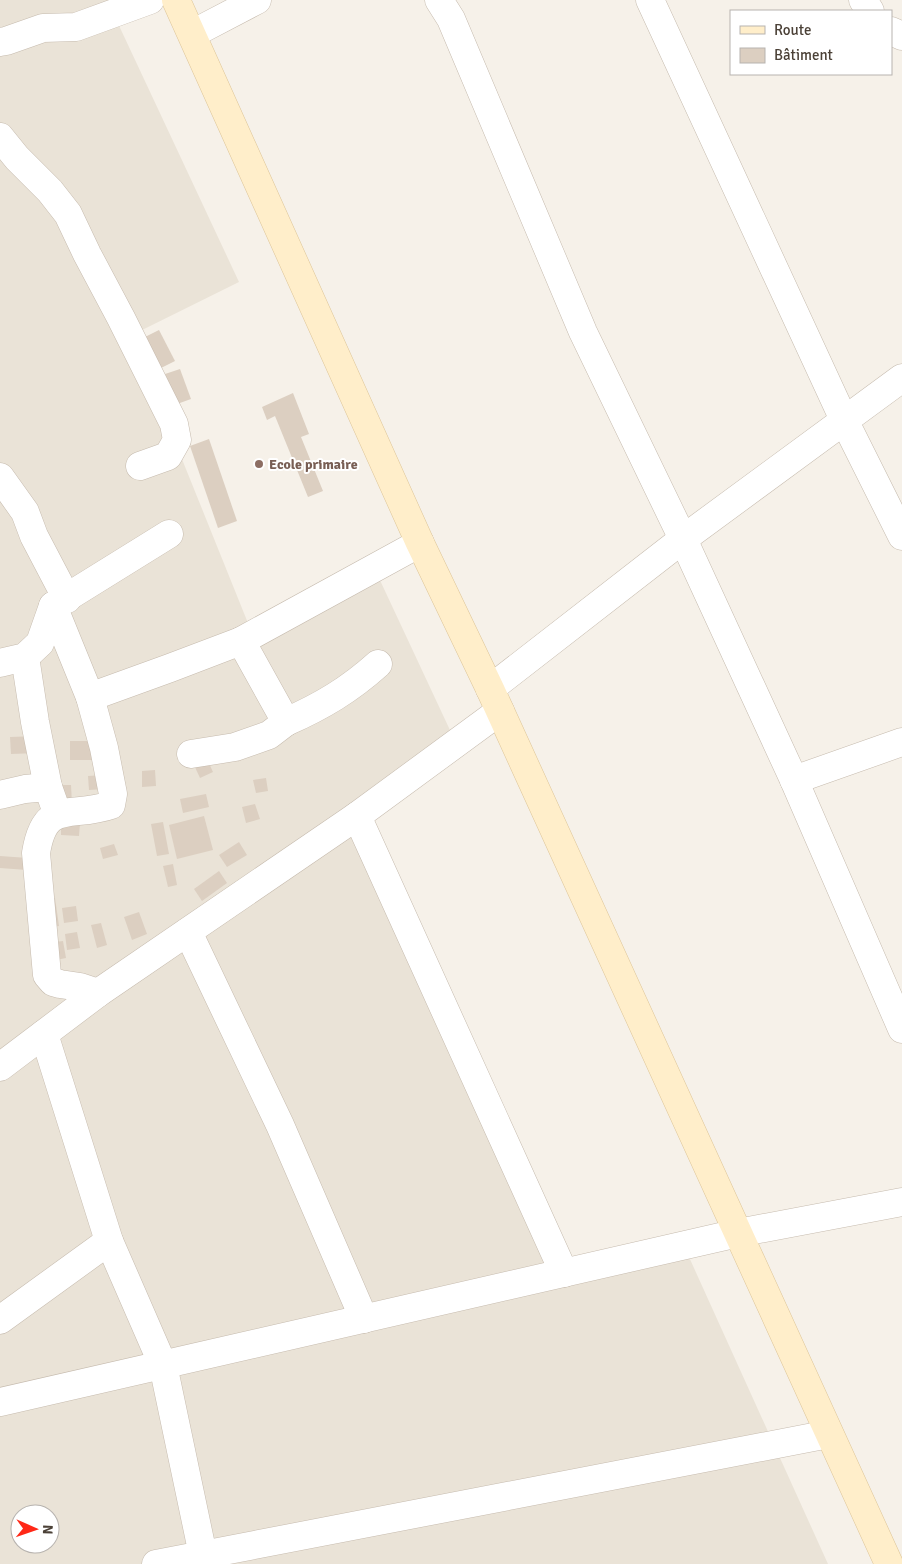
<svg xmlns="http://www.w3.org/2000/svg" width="902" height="1564" viewBox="0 0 902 1564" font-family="Signika,sans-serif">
<rect width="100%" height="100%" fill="#f6f1e9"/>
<path fill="#eae3d7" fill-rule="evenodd" d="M0 0H107L239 282 132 335 256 643 378 576 456 743 357 816 564 1273 684 1246 828 1564H0ZM20 1514H50V1544H20Z"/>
<g fill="#dccfc1">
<path d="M159 330 175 361 161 368 145 337Z"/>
<path d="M180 369 191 399 177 404 165 374Z"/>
<path d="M293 393 309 434 301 437 323 491 308 497 275 416 267 420 262 407Z"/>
<path d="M209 439 237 521 218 528 190 446Z"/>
<path d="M38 736V753L11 754 10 737Z"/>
<rect x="70" y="741" width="27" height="19"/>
<path d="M207 759 213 772 200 778 194 765Z"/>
<path d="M155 770 156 786 142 787V771Z"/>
<path d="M103 775 104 789 89 790 88 776Z"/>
<path d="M266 778 268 791 256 793 253 780Z"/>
<path d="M55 785H71L72 804H56Z"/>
<path d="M206 794 209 807 183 813 180 799Z"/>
<path d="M255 804 260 819 246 823 242 807Z"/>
<path d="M204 816 213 850 177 859 169 825Z"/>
<path d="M61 822 80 823 79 836 61 835Z"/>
<path d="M163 822 169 854 157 856 151 824Z"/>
<path d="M239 842 247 855 227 867 219 855Z"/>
<path d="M114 844 118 855 103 859 100 848Z"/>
<path d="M0 856 28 858 27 870 0 868Z"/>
<path d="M173 864 177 885 168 887 163 866Z"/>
<path d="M219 871 227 883 202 901 194 889Z"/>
<path d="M55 898 59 926 46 928 42 900Z"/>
<path d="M76 906 78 921 64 923 62 908Z"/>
<path d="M139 912 147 934 132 940 124 917Z"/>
<path d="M101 923 107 945 97 948 91 925Z"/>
<path d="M77 932 80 948 67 950 65 934Z"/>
<path d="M63 941 66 958 51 961 48 943Z"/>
</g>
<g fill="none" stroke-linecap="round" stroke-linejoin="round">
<g stroke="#c6bbae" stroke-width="29">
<g id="street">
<path d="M439 0 451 19 583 332 683 539 794 780 902 1029"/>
<path d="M650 0 844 420 902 536"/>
<path d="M863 0 870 11"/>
<path d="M891 31 902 36"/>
<path d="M192 34 257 0"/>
<path d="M0 42 6 41 43 28 76 27 150 0"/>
<path d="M0 137 17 158 50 191 68 214 87 254 121 318 174 424 177 440 168 456 140 466"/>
<path d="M0 477 25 512 34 536 67 599"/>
<path d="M53 606 90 697 104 748 113 794 111 805C70 819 45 798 36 853L47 975 53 982 60 984 80 987 98 993"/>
<path d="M25 657 35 722 48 787"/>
<path d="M0 663 25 657 40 643 53 606 169 534"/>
<path d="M490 689 683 539 902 378"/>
<path d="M90 697 170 668 241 641 420 543"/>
<path d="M286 722C322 706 349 690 378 664"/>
<path d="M191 754 235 747 269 735 286 722 241 641"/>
<path d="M794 780 902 742"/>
<path d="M0 795 25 789 48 787 54 804"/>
<path d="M357 816 564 1273"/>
<path d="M188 932 280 1125 364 1319"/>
<path d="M44 1034 109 1241 163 1365 203 1555V1564"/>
<path d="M0 1067 98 993 357 816 500 711"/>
<path d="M0 1320 109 1241"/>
<path d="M0 1402 738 1233 902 1202"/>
<path d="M156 1564 829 1434"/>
</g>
</g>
<g stroke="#ddc598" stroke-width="29">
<path id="secondary" d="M176 0 420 543 490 689 889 1564"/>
</g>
<use href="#street" stroke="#fff" stroke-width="28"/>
<use href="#secondary" stroke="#ffeeca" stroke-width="28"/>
</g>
<circle fill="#8d6e63" stroke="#fff" stroke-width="2" cx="259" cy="464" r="5"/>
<g text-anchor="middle" stroke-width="4" stroke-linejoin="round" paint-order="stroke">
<g font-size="14" font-weight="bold" fill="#785e54" stroke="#fff" text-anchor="start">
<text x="269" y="469">Ecole primaire</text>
</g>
</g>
<rect x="730" y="10" width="162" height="65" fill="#ffffff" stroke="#b7b3af"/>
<rect x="740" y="26" width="25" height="8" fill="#ffeeca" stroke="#b7b3af"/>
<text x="774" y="35" font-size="15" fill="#4b4137">Route</text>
<rect x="740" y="48" width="25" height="15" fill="#dccfc1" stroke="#b7b3af"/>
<text x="774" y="60" font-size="15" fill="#4b4137">Bâtiment</text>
<g transform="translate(35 1529) rotate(92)"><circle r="24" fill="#ffffff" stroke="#b7b3af"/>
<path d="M0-4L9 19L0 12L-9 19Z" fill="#ff2817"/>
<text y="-8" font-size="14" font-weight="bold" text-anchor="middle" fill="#4b4137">N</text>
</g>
</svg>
